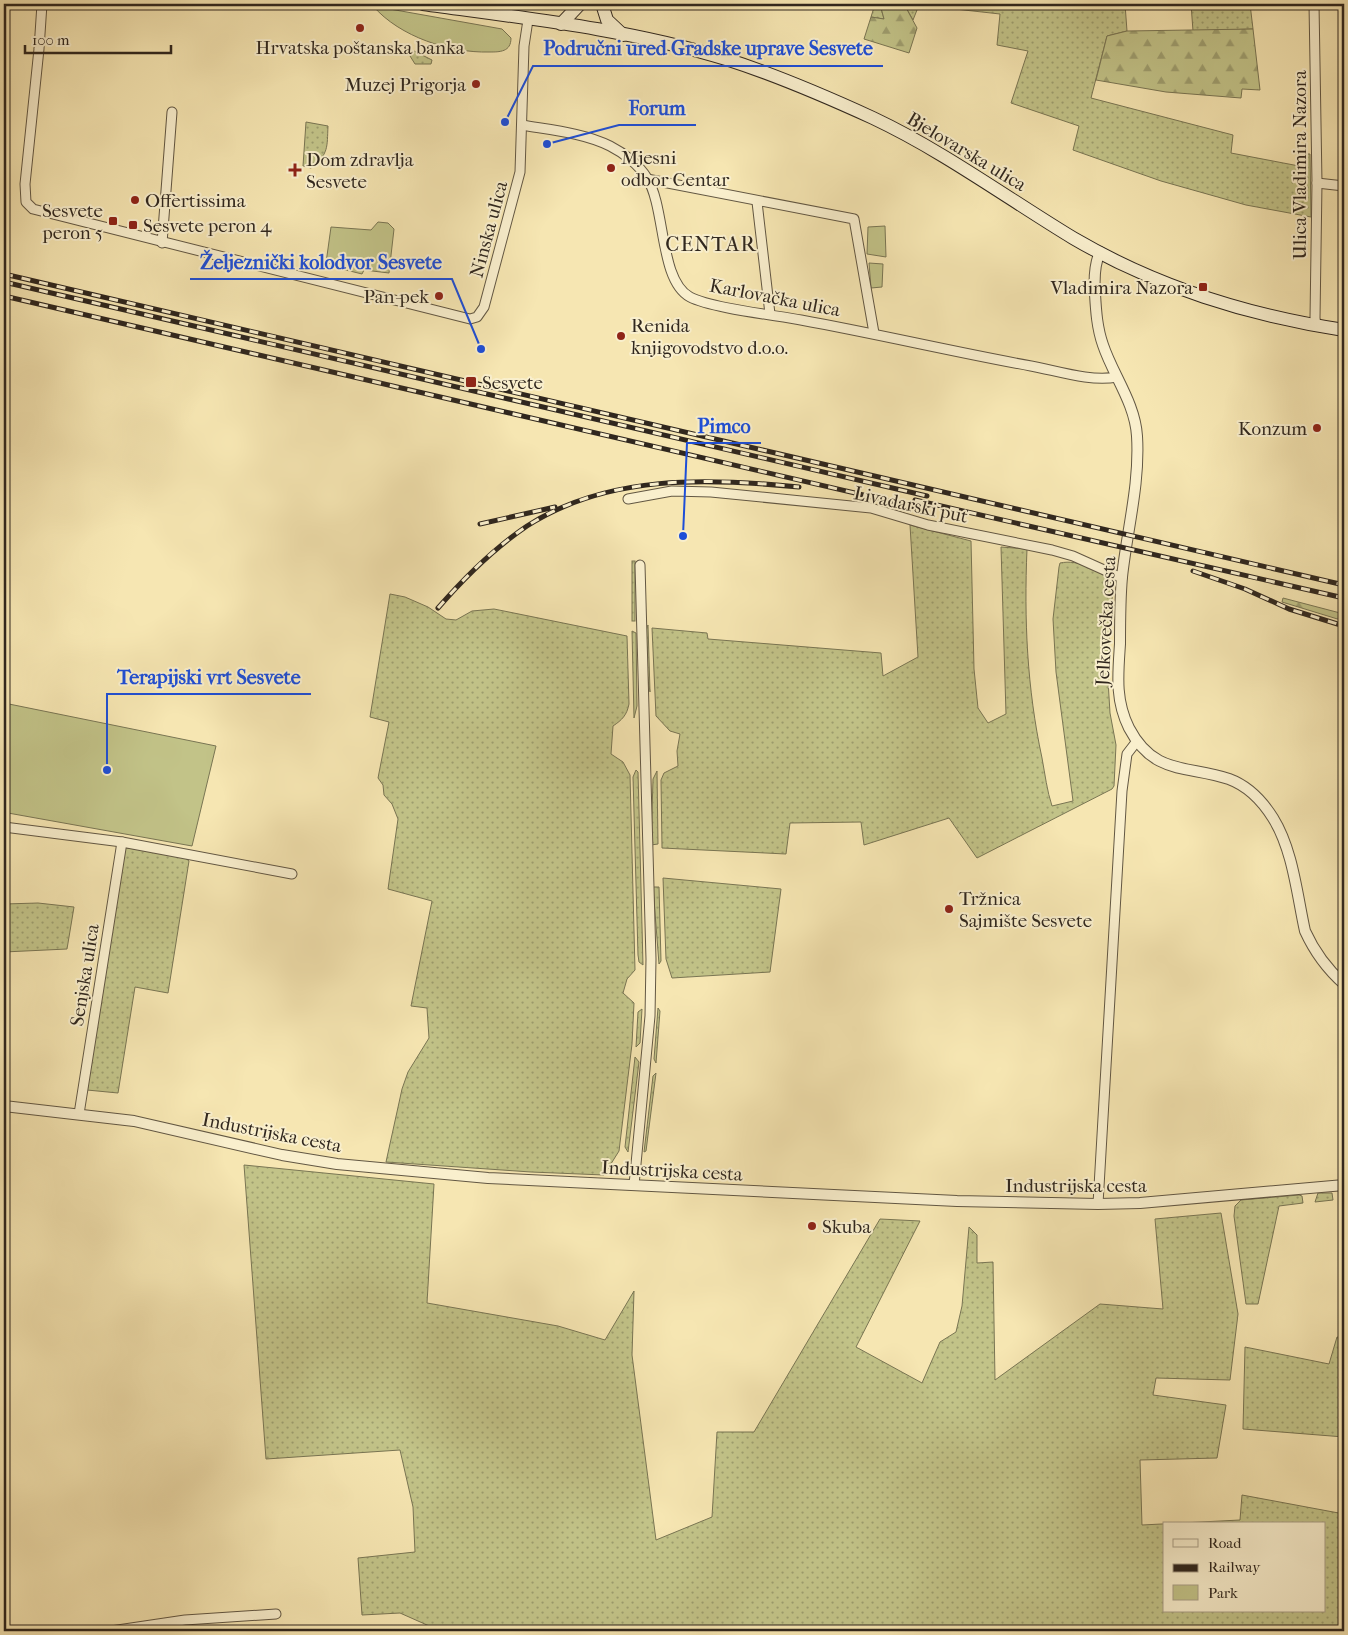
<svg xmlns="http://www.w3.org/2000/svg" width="1348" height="1635" viewBox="0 0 1348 1635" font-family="'IM FELL French Canon',serif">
<defs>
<pattern id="grass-dots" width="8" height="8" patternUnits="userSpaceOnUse" patternTransform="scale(1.25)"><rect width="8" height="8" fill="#c2c388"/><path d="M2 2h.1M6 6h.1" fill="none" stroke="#9e9e6f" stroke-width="1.8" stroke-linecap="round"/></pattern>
<pattern id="forest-firs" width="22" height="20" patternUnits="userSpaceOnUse" patternTransform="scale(1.25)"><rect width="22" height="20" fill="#c2c388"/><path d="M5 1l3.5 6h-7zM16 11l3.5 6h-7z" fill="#9e9e6f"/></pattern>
</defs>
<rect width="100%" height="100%" fill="#f6e6b2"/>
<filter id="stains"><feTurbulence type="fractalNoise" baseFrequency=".004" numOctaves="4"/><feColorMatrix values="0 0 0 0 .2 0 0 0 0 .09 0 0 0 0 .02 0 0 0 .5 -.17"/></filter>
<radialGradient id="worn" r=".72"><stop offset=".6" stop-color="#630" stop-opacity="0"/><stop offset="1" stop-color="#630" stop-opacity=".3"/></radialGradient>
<g fill="url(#grass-dots)" stroke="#797553" fill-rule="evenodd">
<path d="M875 4H880L884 19 871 17Z"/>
<path d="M904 4H1125L1127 31 1107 36 1091 98 1233 135 1231 153 1299 166 1303 154H1310L1311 217 1246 205 1161 181 1073 150 1079 126 1011 103 1028 51 997 45 1000 14 919 5 913 20Z"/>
<path d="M1191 4H1250L1253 29 1193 31Z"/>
<path d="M414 51 432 60 431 64H415L410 56 411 52Z"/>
<path d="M306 122 328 126C327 147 329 154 311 168L303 166Z"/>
<path d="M910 525 971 541 974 669 978 708 988 723 1006 714 1001 547 1027 549C1024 620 1027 688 1042 758 1045 774 1047 791 1052 806L1073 801 1056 672 1053 619 1059 567 1060 563C1078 559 1103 570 1113 586L1107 664 1110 713 1116 745 1114 786 1112 789 977 858 949 818 864 845 861 822 790 823 786 854 662 848 661 780 664 773 678 766 677 751 680 734 670 731 656 716 652 628 707 633 708 639 881 653 883 676 918 657Z"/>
<rect x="632" y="561" width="3" height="60"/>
<path d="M390 594 405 597 428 607 446 619 456 620 472 611 494 609 627 636 629 704C627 715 622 720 613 726L611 754 623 762 630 775 635 970 627 979 623 993 634 1003 632 1044 619 1151 604 1175 531 1172 386 1162 402 1089 408 1072 429 1038 427 1008 411 1006 432 901 388 889 398 819 392 804 384 795 383 785 378 778 389 722 370 717Z"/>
<path d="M648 625 650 692C648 678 640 637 648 625Z"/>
<path d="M632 631 636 633 637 706 634 718Z"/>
<path d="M636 770 638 772 643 965 639 962 638 955 633 777Z"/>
<path d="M657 771 658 844 651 845 653 779Z"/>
<path d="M122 847 184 857 189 861 168 993 135 987 118 1093 87 1090Z"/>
<path d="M663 878 781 889 770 972 672 978 666 959Z"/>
<path d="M653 887H659L661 961 659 964Z"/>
<path d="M38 903 74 907 67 949 4 952V904Z"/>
<path d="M658 1008 660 1011 656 1063 654 1059Z"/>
<path d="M642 1009 640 1043 636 1047 638 1012Z"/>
<path d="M635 1057 639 1062 628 1152 625 1147Z"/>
<path d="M656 1073 646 1151 644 1152 653 1076Z"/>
<path d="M244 1165 434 1184 427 1303 558 1326 605 1340 634 1291 632 1355 656 1540 712 1517 717 1432H754L880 1219 920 1221 856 1347 922 1383 940 1342 956 1332 962 1306 969 1227 977 1235V1263L993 1262 995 1380 1100 1304 1163 1309 1155 1219 1221 1213 1238 1314 1230 1380 1156 1378 1153 1395 1226 1405 1217 1458 1140 1460 1142 1525 1240 1520 1242 1495 1344 1514V1631H437L436 1629 400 1613 362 1615 358 1558 415 1552 413 1507 400 1450 266 1459ZM1164 1524H1324V1611H1164Z"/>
<path d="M1318 1193H1332L1333 1200 1315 1202Z"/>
<path d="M1299 1195 1302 1196 1303 1203 1279 1206 1258 1304H1246L1234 1216 1235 1206 1241 1200Z"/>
<path d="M1337 1337 1344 1338V1437L1243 1429 1245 1347 1329 1364Z"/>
</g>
<g fill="url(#forest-firs)" stroke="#797553">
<path d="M880 4H904L917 28 909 53 864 39 871 17 884 19Z"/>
<path d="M1253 29 1260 90 1242 89 1241 98 1166 92 1096 80 1107 36 1127 31Z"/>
<path d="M1283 598 1344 614V621L1282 602Z"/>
</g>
<g fill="#c2c388" stroke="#797553">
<path d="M373 6 502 29 511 38C511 52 500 52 489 52 450 53 400 37 373 6Z"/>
<path d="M378 222 388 223 394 229 389 273 364 270 362 274 342 269V265L326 263 331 227 371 230Z"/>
<path d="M885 226 886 257 867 254 868 227Z"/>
<path d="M869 263 883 264 882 287 871 288Z"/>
<path d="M4 703 216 746 192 846 8 813V794H4Z"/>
</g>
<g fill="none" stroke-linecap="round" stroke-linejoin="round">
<g stroke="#625743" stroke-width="11">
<g id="minor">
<path d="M42 4 39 49 25 184 26 202 33 209 470 319 477 317 484 307 520 172 524 46 528 20"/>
<path d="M1314 4 1317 183 1315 318 1316 326"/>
<path d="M522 125C551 130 584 133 610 146 624 153 639 165 647 178 666 208 659 280 690 297 711 308 774 315 801 320 878 334 954 352 1031 366 1058 371 1090 382 1117 377"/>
<path d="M647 179 854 219 874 333"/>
<path d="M1317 183 1344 186"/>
<path d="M757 202 770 314"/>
<path d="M162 243 172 112"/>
<path d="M628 499 672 491 711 492 871 508 928 525 1052 550 1073 556 1122 578"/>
<path d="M4 827 122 842 292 874"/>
<path d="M79 1114 122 842"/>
<path d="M634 1185 650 1016 651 959 640 565"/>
<path d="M1098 1204 1122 791 1127 754 1137 741"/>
<path d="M111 1631 185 1620 276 1614"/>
</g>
</g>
<g stroke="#625743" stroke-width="12">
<g id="tertiary">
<path d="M1100 252C1094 265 1094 280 1095 294 1096 311 1097 328 1103 345 1113 375 1135 403 1137 436 1140 484 1127 530 1122 577 1120 599 1120 622 1120 644 1118 674 1115 700 1129 728 1154 776 1188 765 1229 779 1248 786 1263 802 1273 818 1293 850 1297 895 1305 931 1315 953 1327 969 1344 984"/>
<path d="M4 1106 134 1121 282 1155 337 1164 488 1178 957 1201 1098 1204 1140 1203 1344 1185"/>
</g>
</g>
<g stroke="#30271e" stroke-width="14">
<g id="secondary">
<path d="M423 4C524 18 628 29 726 59 776 75 825 96 873 118 943 151 1007 198 1073 238 1155 286 1250 316 1344 330"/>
<path d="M602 4 607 20 623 35"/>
<path d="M561 24 580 4"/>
</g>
</g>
<use href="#minor" stroke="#f9efcd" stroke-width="9"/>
<use href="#tertiary" stroke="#f9efcd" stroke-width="10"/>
<use href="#secondary" stroke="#f9efcd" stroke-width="12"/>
<g stroke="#30271e" stroke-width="5">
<g id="rail">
<path d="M4 274 1344 585"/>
<path d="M4 282 927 496"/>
<path d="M4 296 924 509"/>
<path d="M915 500 1344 598"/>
<path d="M480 524 555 507"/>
<path d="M1193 571 1245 589 1289 609 1344 626"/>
<path d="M438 608C465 577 493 549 527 526 608 474 708 478 799 487"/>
</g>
</g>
<use href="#rail" stroke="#f9efcd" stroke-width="3" stroke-dasharray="9" stroke-linecap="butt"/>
</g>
<g fill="#8f2418" stroke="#f9efcd" stroke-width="2">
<circle cx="360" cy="28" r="5"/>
<circle cx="476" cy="84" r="5"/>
<circle cx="611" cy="168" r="5"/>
<path d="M292.5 162.5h5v5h5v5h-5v5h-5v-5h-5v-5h5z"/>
<circle cx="135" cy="200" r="5"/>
<rect x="108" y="216" width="10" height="10" rx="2.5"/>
<rect x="128" y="220" width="10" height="10" rx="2.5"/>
<rect x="1198" y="282" width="10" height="10" rx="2.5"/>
<circle cx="439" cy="296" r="5"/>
<circle cx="621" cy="336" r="5"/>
<rect x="465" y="376" width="12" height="12" rx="2.5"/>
<circle cx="1317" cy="428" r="5"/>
<circle cx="949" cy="909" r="5"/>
<circle cx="812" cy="1226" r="5"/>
</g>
<g text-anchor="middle" stroke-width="4" stroke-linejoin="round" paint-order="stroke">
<g font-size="19" fill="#30271e" stroke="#f9efcd" text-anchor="start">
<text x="360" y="54" text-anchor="middle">Hrvatska poštanska banka</text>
<text x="466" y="91" text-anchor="end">Muzej Prigorja</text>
<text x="621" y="164">Mjesni<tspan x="621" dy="22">odbor Centar</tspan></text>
<text x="306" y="166">Dom zdravlja<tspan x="306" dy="22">Sesvete</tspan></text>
<text x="145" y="207">Offertissima</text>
<text x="103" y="217" text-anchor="end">Sesvete<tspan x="103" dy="22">peron 5</tspan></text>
<text x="143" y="232">Sesvete peron 4</text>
<text x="1193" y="294" text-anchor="end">Vladimira Nazora</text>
<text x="429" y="303" text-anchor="end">Pan-pek</text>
<text x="631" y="332">Renida<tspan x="631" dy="22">knjigovodstvo d.o.o.</tspan></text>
<text x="482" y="389">Sesvete</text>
<text x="1307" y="435" text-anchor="end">Konzum</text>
<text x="959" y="905">Tržnica<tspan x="959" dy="22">Sajmište Sesvete</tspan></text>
<text x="822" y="1233">Skuba</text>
</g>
<g font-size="19" fill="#30271e" stroke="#f9efcd">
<text transform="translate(967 151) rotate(31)" y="7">Bjelovarska ulica</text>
<text transform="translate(1299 165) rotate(-90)" y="7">Ulica Vladimira Nazora</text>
<text transform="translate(488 229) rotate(-75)" y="7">Ninska ulica</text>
<text transform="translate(775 297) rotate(11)" y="7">Karlovačka ulica</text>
<text transform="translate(911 504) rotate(12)" y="7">Livadarski put</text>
<text transform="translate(1105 621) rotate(-87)" y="7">Jelkovečka cesta</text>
<text transform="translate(84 975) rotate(-81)" y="7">Senjska ulica</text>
<text transform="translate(272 1132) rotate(11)" y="7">Industrijska cesta</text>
<text transform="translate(672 1170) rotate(3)" y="7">Industrijska cesta</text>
<text x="1076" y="1192">Industrijska cesta</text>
</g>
<g font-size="21" letter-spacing="1" fill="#30271e" stroke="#f9efcd">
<text x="711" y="251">CENTAR</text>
</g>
</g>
<path fill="none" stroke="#1d4ed8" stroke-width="2" d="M505 122L533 66H883M547 144L619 125H696M481 349L452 279H190M683 536L687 443H761M107 770L107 694H311"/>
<g fill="#1d4ed8" stroke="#f9efcd" stroke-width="2">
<circle cx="505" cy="122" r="5"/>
<circle cx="547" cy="144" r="5"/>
<circle cx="481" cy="349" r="5"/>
<circle cx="683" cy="536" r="5"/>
<circle cx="107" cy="770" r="5"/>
</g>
<g font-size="20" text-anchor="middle" font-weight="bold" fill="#1d4ed8" stroke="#f9efcd" stroke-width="4" stroke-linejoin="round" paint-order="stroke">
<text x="708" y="55">Područni ured Gradske uprave Sesvete</text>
<text x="657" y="115">Forum</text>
<text x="321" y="269">Željeznički kolodvor Sesvete</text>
<text x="724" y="433">Pimco</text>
<text x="209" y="684">Terapijski vrt Sesvete</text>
</g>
<rect width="1348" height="1635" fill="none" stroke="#f6e6b2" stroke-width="20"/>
<rect x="5" y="5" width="1338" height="1625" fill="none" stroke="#30271e" stroke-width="2.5"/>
<rect x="10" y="10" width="1328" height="1615" fill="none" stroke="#30271e"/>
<rect x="1163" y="1522" width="162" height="90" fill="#f9efcd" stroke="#a99f87"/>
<rect x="1173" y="1539" width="25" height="8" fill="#f9efcd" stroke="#a99f87"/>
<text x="1208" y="1548" font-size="15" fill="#30271e">Road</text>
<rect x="1173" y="1564" width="25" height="8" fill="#30271e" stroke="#a99f87"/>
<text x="1208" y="1572" font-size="15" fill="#30271e">Railway</text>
<rect x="1173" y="1585" width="25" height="15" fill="#c2c388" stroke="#a99f87"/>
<text x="1208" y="1598" font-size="15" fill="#30271e">Park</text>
<path d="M25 45v8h146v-8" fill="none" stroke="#30271e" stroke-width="2.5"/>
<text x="32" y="45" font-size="15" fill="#30271e" stroke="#f9efcd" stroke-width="4" paint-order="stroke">100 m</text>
<rect width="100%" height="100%" filter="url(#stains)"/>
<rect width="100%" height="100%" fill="url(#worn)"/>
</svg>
